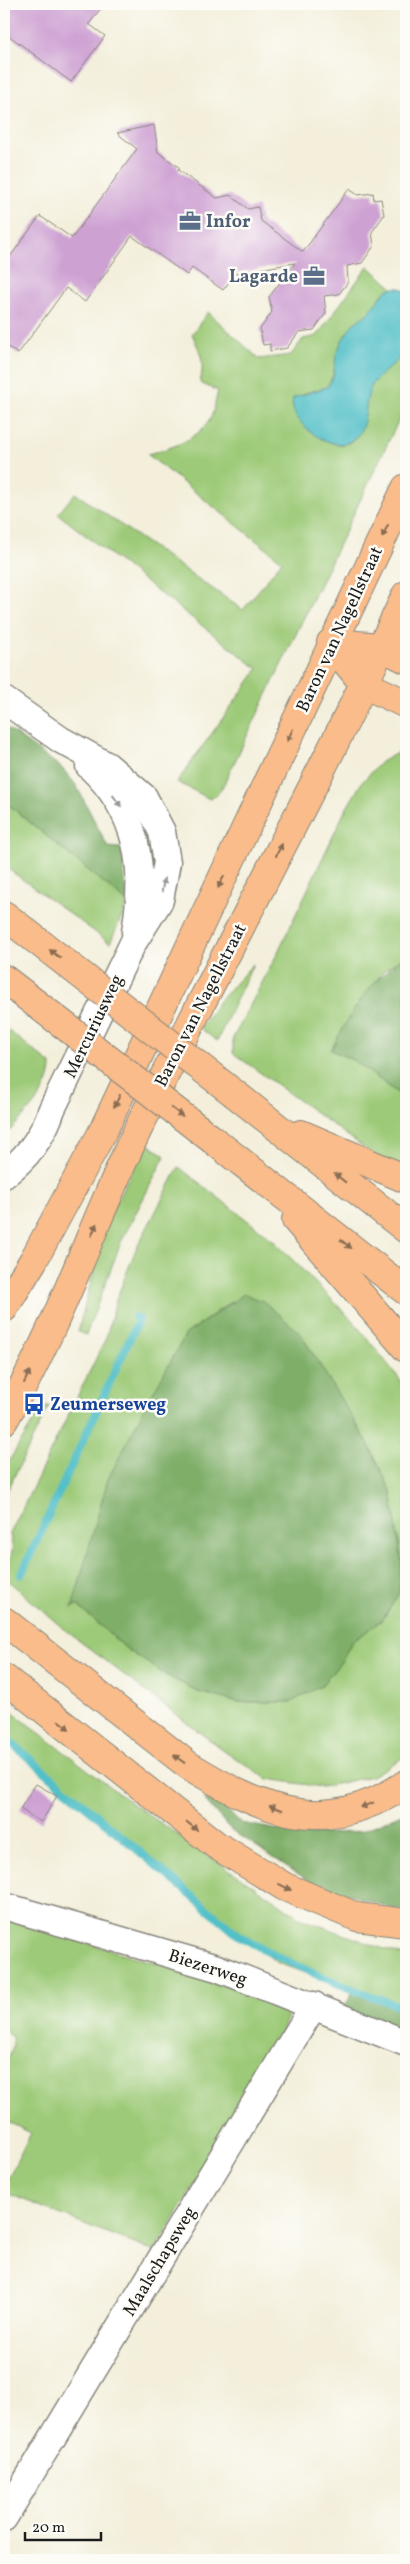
<svg xmlns="http://www.w3.org/2000/svg" width="410" height="2564" viewBox="0 0 410 2564" font-family="Vollkorn,serif">
<rect width="100%" height="100%" fill="#fdfcf7"/>
<filter id="ink" filterUnits="userSpaceOnUse"><feTurbulence type="fractalNoise" baseFrequency=".02" numOctaves="2"/><feDisplacementMap in="SourceGraphic" scale="10" xChannelSelector="R" yChannelSelector="G"/><feConvolveMatrix kernelMatrix="1 2 1 2 8 2 1 2 1" color-interpolation-filters="sRGB"/></filter>
<filter id="wash" filterUnits="userSpaceOnUse"><feTurbulence type="fractalNoise" baseFrequency=".0096" numOctaves="4" result="noise"/><feDisplacementMap in="SourceGraphic" scale="20" xChannelSelector="R" yChannelSelector="G"/><feGaussianBlur stdDeviation="1.12" result="paint"/><feColorMatrix in="noise" values="0 0 0 0 0 0 0 0 0 0 0 0 0 0 0 0 0 1.4 0 .05"/><feComposite in="paint" operator="in"/></filter>
<g filter="url(#wash)">
<rect width="100%" height="100%" fill="#f3efdb"/>
<g fill="#9dca78" stroke="#5c734a" fill-rule="evenodd">
<path d="M368 266 393 288C382 291 379 300 372 309 362 320 350 325 343 339 335 355 337 372 327 387L305 393 292 404C298 425 341 462 358 434 366 421 362 403 368 389 377 372 397 364 406 347V405L224 784 217 795 210 799 177 782 258 669 58 514 75 493 243 610 282 561 147 454C169 449 195 441 209 421 214 414 215 401 218 391L200 383C205 362 201 353 192 334L208 312 259 359 291 355 303 339 317 336Z"/>
<path d="M406 743V955L383 971 331 1050 353 1060 406 1099V1169L373 1154 233 1053V1038L274 960 345 811 362 782 381 762 397 753Z"/>
<path d="M4 801 128 903 110 943 4 866Z"/>
<path d="M253 964 217 1041 200 1028 219 1001Z"/>
<path d="M4 1027 51 1064C52 1092 22 1117 4 1137Z"/>
<path d="M146 1142 165 1156 121 1242 86 1335 78 1332 105 1225Z"/>
<path d="M179 1167 274 1241 354 1322 406 1387V1756L372 1776 322 1787 268 1779 220 1748 65 1630 12 1584 5 1574 13 1549 10 1534 106 1338 116 1300 136 1249ZM231 1302 300 1333 369 1445 391 1491 402 1563 398 1595 383 1619 351 1643 341 1662 321 1685 291 1702H238L198 1692 166 1675 128 1650 77 1605 108 1479 186 1334Z"/>
<path d="M43 1406H49L4 1497V1469Z"/>
<path d="M4 1706 130 1802 302 1919 406 1957V2006L353 1991 278 1963 209 1912 76 1802 4 1739Z"/>
<path d="M4 1919 279 1999 288 2015 280 2038 155 2252 4 2192V2186L31 2133 4 2120V2070L13 2046 12 2037 4 2031Z"/>
</g>
<g fill="#7eae68" stroke="#4d6542">
<path d="M4 726 62 768 76 785 108 847 121 848 128 903 4 801Z"/>
<path d="M406 955V1099L353 1060 331 1050C352 1010 369 982 406 955Z"/>
<path d="M244 1294 263 1301 300 1333 369 1445 391 1491 402 1563 398 1595 383 1619 351 1643 341 1662 321 1686 291 1702H238L198 1692 166 1675 128 1650 77 1605 72 1608 108 1479 145 1407 186 1334Z"/>
<path d="M203 1798 223 1806 241 1823 306 1835 362 1831 406 1812V1910H397L309 1881 230 1829Z"/>
<path d="M353 1991 406 2006V2036L343 2010Z"/>
</g>
<path fill="#52c0c8" stroke="#376e72" d="M393 288H401L406 292C406 309 410 330 406 346 403 361 385 369 376 380 359 398 374 431 347 443 326 449 287 421 293 398L327 387 333 378 336 355 343 339 353 324 367 314 387 290Z"/>
<g fill="none" stroke-linecap="round" stroke-linejoin="round">
<g stroke="#52c0c8" stroke-width="8">
<path d="M21 1575 139 1319 135 1317"/>
<path d="M4 1737 238 1935C291 1966 347 1989 406 2008"/>
</g>
</g>
<g id="blocks">
<g fill="#cea1d3">
<path d="M4 4H104L89 24 105 36 71 82 4 32Z"/>
<path d="M154 125 158 152 180 168 178 170 217 198 230 195 248 209 258 207 261 221 303 252 349 189 358 195 373 193 374 200 381 199 384 215 372 232 374 246 362 263 347 266 348 282 339 294 324 296 326 313 314 330 299 332 287 348 270 351V344L263 345 260 329 272 312 269 297 295 263 236 273 223 290 192 268 187 275 132 236 85 302 66 288 18 354 4 344V265L40 216 72 238 137 149 117 133Z"/>
<path d="M36 1784 57 1796 41 1822 20 1809Z"/>
</g>
</g>
</g>
<g filter="url(#ink)">
<use href="#blocks" fill-opacity="0" stroke="#88867c" stroke-width="1"/>
<g fill="none" stroke-linecap="round" stroke-linejoin="round">
<g stroke="#88867c" stroke-width="29">
<g id="minor">
<path d="M4 700 61 740 108 766 144 797 162 832 167 862 160 900 133 943 52 1109C43 1137 27 1158 4 1175"/>
<path d="M89 766C139 813 146 867 135 932"/>
<path d="M4 1906 217 1968 406 2043"/>
<path d="M4 2518 314 2005"/>
</g>
</g>
<g stroke="#88867c" stroke-width="30">
<g id="major">
<path d="M4 1308 33 1261 103 1131 406 488"/>
<path d="M4 1420C59 1327 92 1224 139 1127 226 949 323 775 406 595"/>
</g>
</g>
<g stroke="#88867c" stroke-width="30">
<g id="highway">
<path d="M331 643 364 684 406 704"/>
<path d="M331 643 382 647 406 659"/>
<path d="M4 915 93 984"/>
<path d="M4 979 69 1029"/>
<path d="M235 1094 406 1229"/>
<path d="M301 1134 406 1179"/>
<path d="M213 1140 406 1291"/>
<path d="M296 1220 406 1348"/>
<path d="M4 1621 188 1765C265 1812 324 1838 406 1784"/>
<path d="M4 1678 216 1845 285 1887 357 1917 406 1923"/>
</g>
</g>
<use href="#minor" stroke="#fff" stroke-width="26"/>
<use href="#major" stroke="#f9bc8a" stroke-width="28"/>
<use href="#highway" stroke="#f9bc8a" stroke-width="28"/>
<g stroke="#88867c" stroke-width="30" stroke-linecap="butt">
<g id="highway-bridge">
<path d="M93 984 235 1094"/>
<path d="M69 1029 213 1140"/>
</g>
</g>
<use href="#highway-bridge" stroke="#f9bc8a" stroke-width="28"/>
</g>
<defs><path id="oneway-solid" d="M-6-.8H1V-3.2L6.5 0L1 3.2V.8H-6Z" transform="scale(1.25)"/></defs>
<g fill="#8a6c53">
<use href="#oneway-solid" transform="translate(385 531) rotate(116)"/>
<use href="#oneway-solid" transform="translate(290 735) rotate(115)"/>
<use href="#oneway-solid" transform="translate(279 850) rotate(-63)"/>
<use href="#oneway-solid" transform="translate(221 882) rotate(115)"/>
<use href="#oneway-solid" transform="translate(55 954) rotate(-142)"/>
<use href="#oneway-solid" transform="translate(117 1101) rotate(116)"/>
<use href="#oneway-solid" transform="translate(177 1112) rotate(37)"/>
<use href="#oneway-solid" transform="translate(340 1178) rotate(-142)"/>
<use href="#oneway-solid" transform="translate(94 1230) rotate(-68)"/>
<use href="#oneway-solid" transform="translate(346 1244) rotate(38)"/>
<use href="#oneway-solid" transform="translate(27 1377) rotate(-64)"/>
<use href="#oneway-solid" transform="translate(64 1725) rotate(38)"/>
<use href="#oneway-solid" transform="translate(179 1759) rotate(-144)"/>
<use href="#oneway-solid" transform="translate(367 1805) rotate(159)"/>
<use href="#oneway-solid" transform="translate(276 1808) rotate(-162)"/>
<use href="#oneway-solid" transform="translate(192 1826) rotate(38)"/>
<use href="#oneway-solid" transform="translate(285 1887) rotate(27)"/>
</g>
<g fill="#999">
<use href="#oneway-solid" transform="translate(117 801) rotate(54)"/>
<use href="#oneway-solid" transform="translate(163 885) rotate(-80)"/>
</g>
</g>
<defs>
<g id="office-bare" transform="scale(1.725)"><path d="M-6-3h4V-5.5h4V-3h4V5H-6ZM-1-4.5V-3h2v-1.5ZM-6 0V1H6V0Z" fill="#5c6f8a" stroke="#fdfcf7" stroke-width="2.5" paint-order="stroke"/></g>
<g id="bus-bare" transform="scale(1.725)"><path d="M-5-6H5V4H4V6H2V4H-2V6H-4V4H-5ZM-3.5-4V0h7V-4ZM-3.5 1.2v1.5H-2V1.2ZM2 1.2v1.5H3.5V1.2Z" fill="#1a4fb4" stroke="#fdfcf7" stroke-width="2.5" paint-order="stroke"/></g>
</defs>
<g fill-rule="evenodd">
<use href="#office-bare" x="190" y="221"/>
<use href="#office-bare" x="314" y="276"/>
<use href="#bus-bare" x="34" y="1404"/>
</g>
<g text-anchor="middle" stroke-width="5" stroke-linejoin="round" paint-order="stroke">
<g font-size="18" font-weight="bold" fill="#4e5e75" stroke="#fdfcf7" text-anchor="start">
<text x="206" y="227">Infor</text>
<text x="298" y="282" text-anchor="end">Lagarde</text>
</g>
<g font-size="18" fill="#1c1c1c" stroke="#fdfcf7">
<text transform="translate(339 629) rotate(-65)" y="6">Baron van Nagellstraat</text>
<text transform="translate(200 1005) rotate(-63)" y="6">Baron van Nagellstraat</text>
<text transform="translate(93 1026) rotate(-64)" y="6">Mercuriusweg</text>
<text transform="translate(208 1967) rotate(18)" y="6">Biezerweg</text>
<text transform="translate(159 2261) rotate(-59)" y="6">Maalschapsweg</text>
</g>
<g font-size="18" font-weight="bold" fill="#164399" stroke="#fdfcf7" text-anchor="start">
<text x="50" y="1410">Zeumerseweg</text>
</g>
</g>
<rect width="410" height="2564" fill="none" stroke="#fdfcf7" stroke-width="20"/>
<path d="M25 2532v8h76v-8" fill="none" stroke="#1c1c1c" stroke-width="2.5"/>
<text x="32" y="2532" font-size="15" fill="#1c1c1c" stroke="#fdfcf7" stroke-width="4" paint-order="stroke">20 m</text>
</svg>
